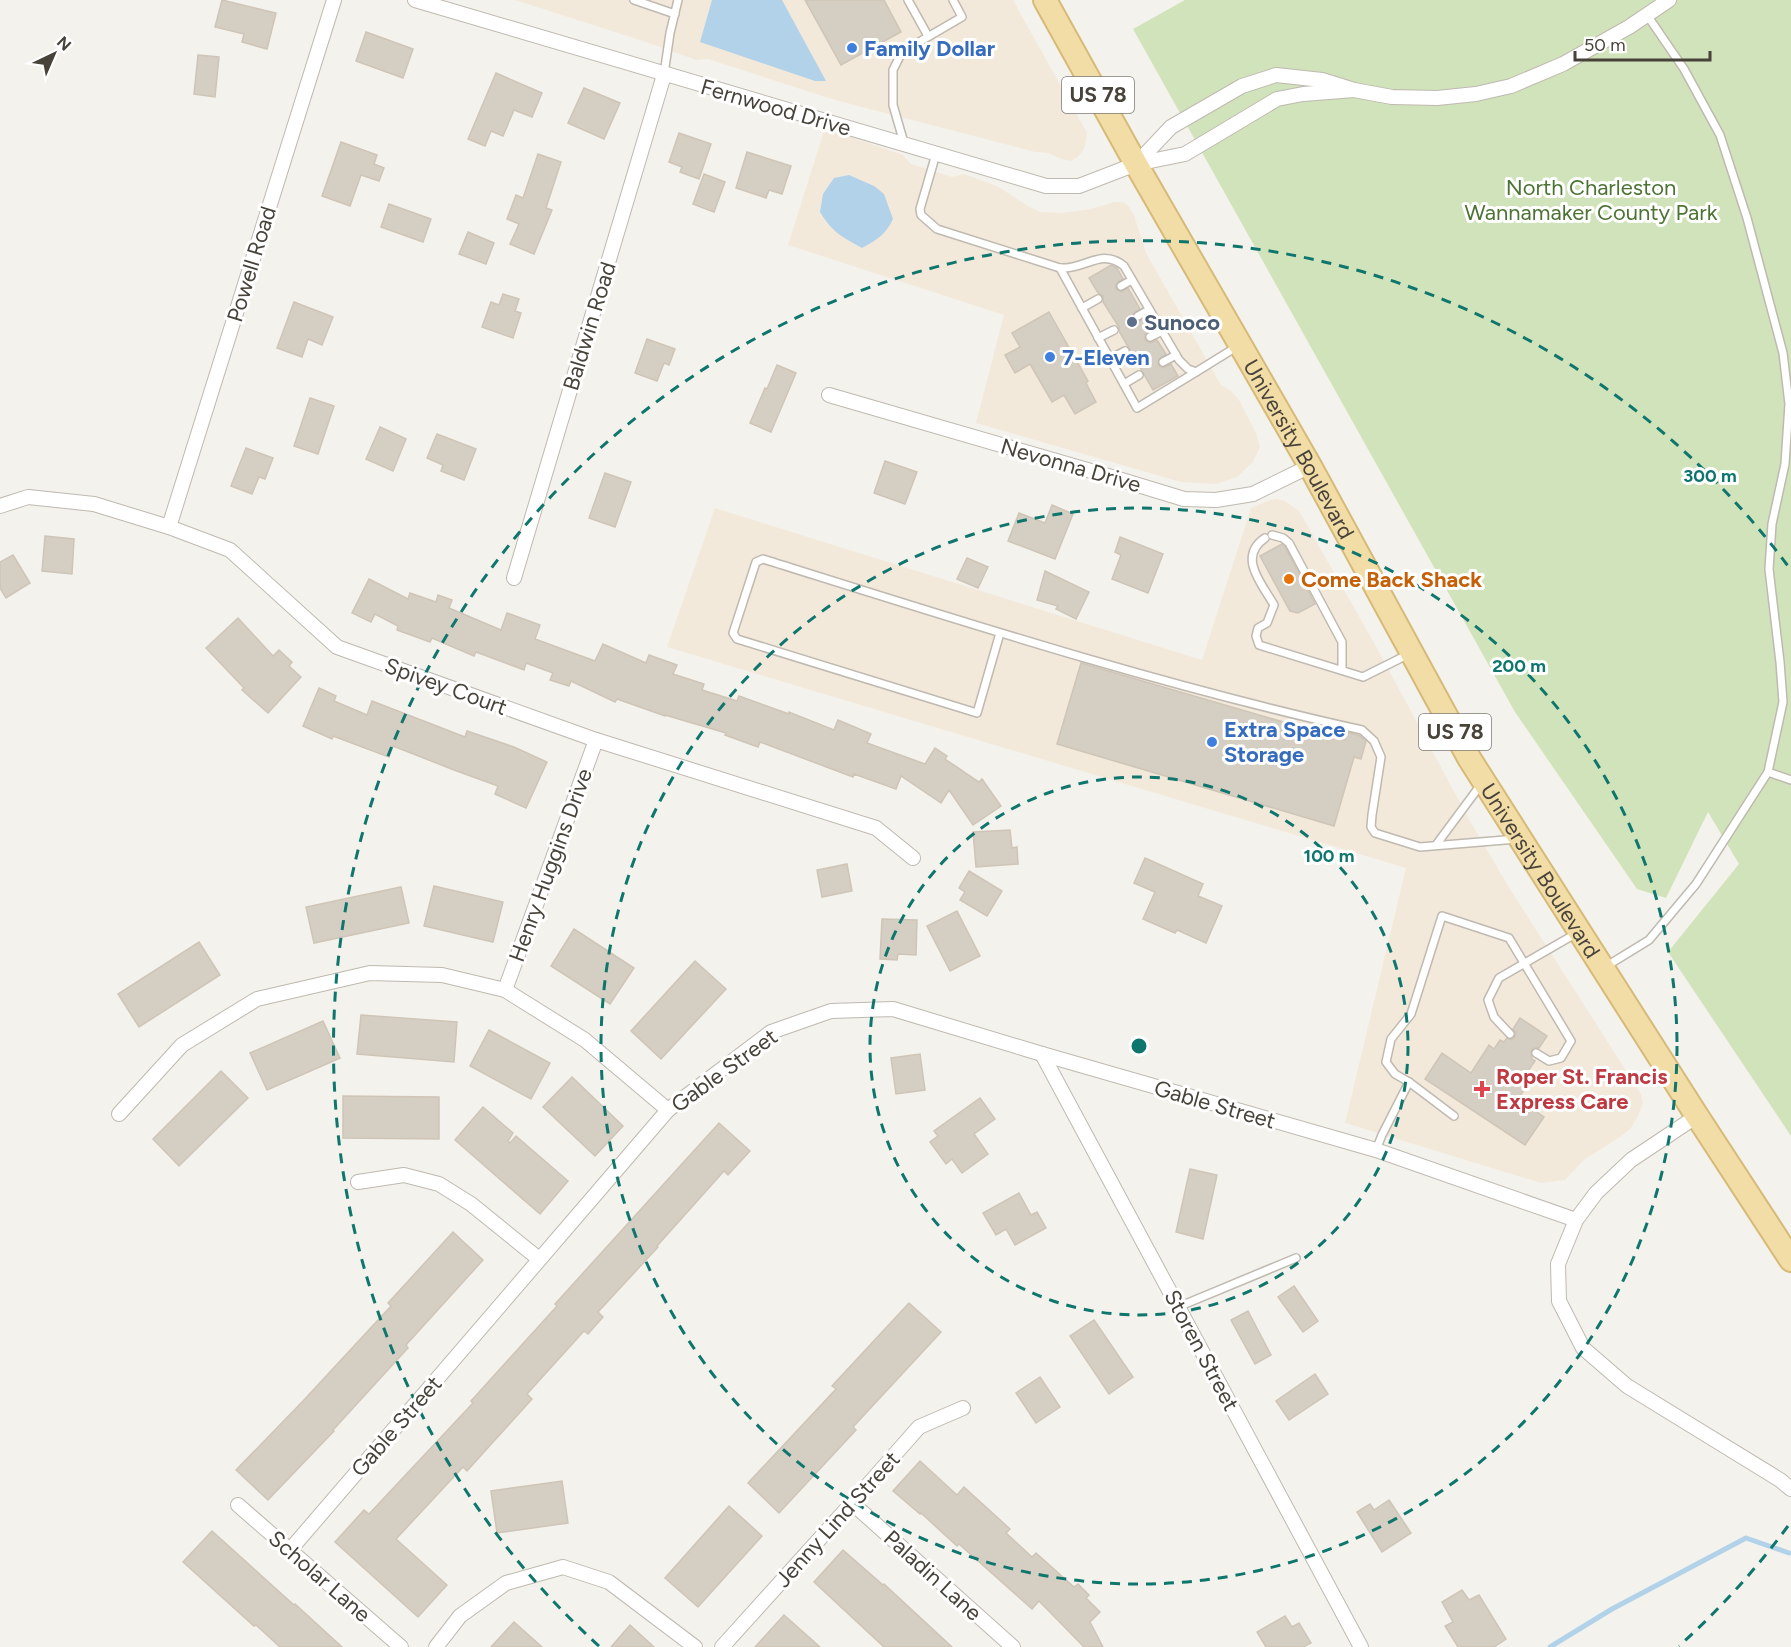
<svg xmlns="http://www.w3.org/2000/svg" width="1791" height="1647" viewBox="0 0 1791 1647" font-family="Figtree,sans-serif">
<rect width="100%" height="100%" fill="#f4f2ec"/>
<g fill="#f3e9db">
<path d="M515 0H1013L1087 133 1086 140 1084 149 1078 157 1071 161 1061 159 1048 153 1035 152 835 100 708 59 696 60 643 41Z"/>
<path d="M825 128 903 155 911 164 952 177 964 174 997 186 1028 206 1040 212 1062 213 1091 209 1114 202H1123L1129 207 1134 215 1146 253 1221 385 1231 391 1239 400 1256 433 1260 447 1253 462 1237 477 1216 484 1181 482 976 423 1004 315 788 245Z"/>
<path d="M1276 499 1285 501 1299 511 1377 648 1471 823 1510 889 1641 1094 1643 1103 1638 1116 1631 1128 1620 1137 1584 1160 1565 1180 1541 1183 1345 1123 1406 868 667 647 715 508 1202 660 1251 508 1267 501Z"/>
</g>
<path fill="#d1e3ba" d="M1185 0H1791V1136L1668 952 1739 864 1708 812 1666 898 1637 889 1515 712 1133 29Z"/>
<g fill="#b1d2e9">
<path d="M712 0H782L826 81H815L700 42Z"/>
<path d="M849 175 874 186 884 194 893 219C886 234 877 240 862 248 842 237 832 232 820 212L823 194 834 178Z"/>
</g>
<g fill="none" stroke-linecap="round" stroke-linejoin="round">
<path stroke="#b1d2e9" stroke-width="5" d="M1550 1647 1612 1609 1746 1538 1789 1553"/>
</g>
<g fill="#d5cec3" stroke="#cfc5b7" stroke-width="1.5">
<path d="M222 0 276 13 267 49 242 42 244 34 215 27Z"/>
<path d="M805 0H884L901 32 841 65Z"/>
<path d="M366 32 413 49 403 78 356 61Z"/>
<path d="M198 55 219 57 215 97 194 94Z"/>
<path d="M496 73 542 93 532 117 514 110 503 136 491 131 485 146 468 139Z"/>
<path d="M584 88 620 103 604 139 568 123Z"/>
<path d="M679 133 711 144 699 179 680 172 682 167 669 162Z"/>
<path d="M341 142 377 155 374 164 384 168 379 181 361 175 350 206 322 196Z"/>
<path d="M747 152 791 166 782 194 769 190 766 198 736 188Z"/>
<path d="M538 154 561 162 546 208 552 210 534 254 510 244 519 224 507 219 516 195 523 198Z"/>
<path d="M704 174 725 182 714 212 693 204Z"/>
<path d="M389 204 431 219 423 242 381 227Z"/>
<path d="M468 232 494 243 486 264 459 254Z"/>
<path d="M1111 265 1117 268 1123 279 1116 284V289L1121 292 1128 288 1140 309 1133 314V319L1138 322 1145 318 1152 330 1145 334V340L1150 343 1157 340 1166 354 1159 359 1158 365 1163 368 1171 364 1178 376 1153 390 1119 331V327L1103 302V296L1098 293 1089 278Z"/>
<path d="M503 294 519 299 515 311 521 313 513 338 482 327 491 302 499 305Z"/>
<path d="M294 302 333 317 322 345 308 339 302 357 277 348Z"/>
<path d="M1049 312 1088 381 1086 383 1096 402 1075 414 1064 395 1052 402 1030 364 1015 373 1005 355 1020 347 1012 333Z"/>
<path d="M647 339 675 349 669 365 664 363 657 381 635 373Z"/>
<path d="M777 365 796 373 771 432 750 423 765 388 767 389Z"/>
<path d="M310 398 334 406 318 454 294 446Z"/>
<path d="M380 427 406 439 393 471 366 459Z"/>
<path d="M437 434 476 449 464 480 441 471 443 465 427 458Z"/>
<path d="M246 448 273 458 265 479 259 477 252 494 231 486Z"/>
<path d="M885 461 917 472 905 504 874 493Z"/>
<path d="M605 473 631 482 615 527 589 518Z"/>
<path d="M1052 505 1073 514 1055 559 1008 541 1019 513 1045 523Z"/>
<path d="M45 536 74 539 72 574 42 571Z"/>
<path d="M1120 537 1163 554 1148 593 1112 579 1121 555 1115 552Z"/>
<path d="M1282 544 1285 547 1315 604 1298 613 1290 611 1260 556Z"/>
<path d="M13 555 30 583 6 598 0 588V562Z"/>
<path d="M967 558 988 567 978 588 957 579Z"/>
<path d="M1045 571 1089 592 1076 619 1056 609 1058 606 1037 600Z"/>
<path d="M369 579 408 599 410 593 436 602 438 595 452 600 449 608 501 630 507 613 540 625 535 639 595 661 603 644 646 663 649 655 677 665 673 674 704 684 702 690 737 701 739 696 789 714V712L834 730 838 720 871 734 867 743 925 764 935 748 947 756 945 759 979 782 982 779 1001 806 973 825 949 790 941 803 901 776 896 789 854 774 853 777 760 742 758 747 725 735 726 733 665 715V716L617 699 615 702 571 681 569 686 550 680 553 673 526 663 524 670 476 652 474 656 432 638 430 642 397 630 398 626 375 614 371 622 352 613Z"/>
<path d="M238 618 273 656 279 650 292 662 289 666 301 677 268 713 242 690 244 688 206 648Z"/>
<path d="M1081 663 1345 740 1347 732 1360 736 1366 741 1361 759 1354 757 1334 826 1057 744Z"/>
<path d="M319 688 336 696 334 701 367 715 372 701 465 737 467 731 514 747 547 762 526 808 495 794 498 786 454 770 393 746 389 757 333 736 332 739 303 726Z"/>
<path d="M1010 830 1012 848 1017 847 1018 864 976 867 973 832Z"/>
<path d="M1145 858 1203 884 1198 896 1222 906 1206 943 1177 930 1175 933 1143 919 1155 892 1134 883Z"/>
<path d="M847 864 852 891 822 897 817 870Z"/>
<path d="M969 871 1002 891 987 916 960 900 965 892 959 888Z"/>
<path d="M434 886 503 902 493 942 424 926Z"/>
<path d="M401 887 409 923 314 943 306 907Z"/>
<path d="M957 911 980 956 950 971 927 926Z"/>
<path d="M882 919 917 920 916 955 898 954 897 960 880 959Z"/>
<path d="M574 929 634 968 610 1004 551 966Z"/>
<path d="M199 942 220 975 139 1027 118 994Z"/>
<path d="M695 961 726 989 661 1059 631 1031Z"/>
<path d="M361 1015 457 1022 454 1062 357 1054Z"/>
<path d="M1520 1018 1547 1036 1539 1048H1534L1531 1051 1532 1059 1535 1061 1528 1071 1534 1075 1518 1099 1544 1117 1525 1145 1425 1079 1442 1053 1471 1073 1489 1045 1494 1049 1500 1040 1504 1042 1507 1038 1511 1040 1514 1038 1516 1033 1513 1029Z"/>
<path d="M323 1021 340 1058 267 1090 250 1053Z"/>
<path d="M489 1030 550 1063 531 1099 470 1066Z"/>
<path d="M920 1054 925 1090 896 1094 891 1058Z"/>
<path d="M221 1071 248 1098 179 1166 153 1139Z"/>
<path d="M572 1077 623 1126 595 1156 543 1107Z"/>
<path d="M343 1096 439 1097V1139L343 1138Z"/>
<path d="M980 1098 995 1119 974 1134 988 1154 962 1173 952 1159 946 1164 930 1142 938 1136 934 1131Z"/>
<path d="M483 1107 513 1133 508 1141 510 1143 516 1136 568 1181 540 1214 455 1140Z"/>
<path d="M719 1123 750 1151 728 1175 724 1171 657 1246 658 1247 598 1312 603 1317 588 1334 584 1331 527 1394 532 1399 494 1441 467 1471 463 1467 396 1539 447 1585 418 1617 335 1542 364 1510 369 1514 473 1403 471 1401 557 1306 555 1304Z"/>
<path d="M1190 1169 1217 1175 1203 1239 1176 1232Z"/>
<path d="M1019 1193 1031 1215 1037 1212 1046 1228 1015 1245 1006 1229 996 1235 983 1213Z"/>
<path d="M453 1232 483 1260 406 1345 408 1348 333 1430 334 1431 268 1500 236 1470 303 1401 391 1306 388 1303Z"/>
<path d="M1294 1286 1318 1321 1303 1332 1278 1297Z"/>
<path d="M909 1303 941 1332 853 1427 856 1430 779 1513 748 1483 836 1389 832 1386Z"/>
<path d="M1248 1311 1271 1355 1255 1364 1231 1320Z"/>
<path d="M1094 1320 1133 1377 1109 1394 1070 1336Z"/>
<path d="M1315 1374 1328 1394 1289 1420 1276 1401Z"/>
<path d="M1040 1377 1060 1407 1036 1423 1016 1393Z"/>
<path d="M920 1461 957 1495 964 1487 1010 1529 1006 1533 1032 1557 1036 1553 1074 1587 1078 1584 1089 1595 1086 1598 1100 1612 1090 1622 1103 1647H1084L1039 1601 1032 1609 959 1544 957 1546 921 1513 920 1514 893 1491Z"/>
<path d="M562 1481 568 1523 497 1533 491 1491Z"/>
<path d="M1389 1500 1411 1533 1382 1552 1357 1512 1370 1504 1374 1510Z"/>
<path d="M729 1506 762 1536 698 1607 665 1578Z"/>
<path d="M212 1531 294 1605 295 1604 342 1647H280L256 1625 254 1626 183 1562Z"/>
<path d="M843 1550 883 1585 884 1584 952 1647H884L814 1582Z"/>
<path d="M1462 1590 1469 1600 1479 1595 1506 1639 1494 1647H1458L1445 1626 1453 1622 1442 1602Z"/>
<path d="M784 1615 820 1647H755Z"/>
<path d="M1285 1616 1292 1627 1299 1623 1311 1643 1303 1647H1266L1257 1632Z"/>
<path d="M514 1622 542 1647H491Z"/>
<path d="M630 1625 654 1647H611Z"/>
</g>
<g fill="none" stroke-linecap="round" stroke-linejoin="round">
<g stroke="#bfb9b0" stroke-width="10">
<g id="service">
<path d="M634 0 675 14"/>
<path d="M908 0 928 36"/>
<path d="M664 74 670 33 678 0"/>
<path d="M904 143 893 105V70L902 52 962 17 953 0"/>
<path d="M936 154 920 209 921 215 937 229 1060 268C1085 270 1101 247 1124 266L1179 360 1188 369 1196 372 1238 346"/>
<path d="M1060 268 1137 408 1196 372"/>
<path d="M1121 286 1132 280"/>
<path d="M1082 308 1098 299"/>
<path d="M1138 316 1149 310"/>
<path d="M1150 337 1162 331"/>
<path d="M1098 338 1114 330"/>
<path d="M1110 359 1125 351"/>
<path d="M1163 362 1176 355"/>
<path d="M1124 384 1139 375"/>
<path d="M1272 535 1283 538 1289 543 1342 642V670"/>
<path d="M1265 538C1237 557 1262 584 1274 605L1267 623 1258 628 1256 636 1259 645 1363 677 1409 654"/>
<path d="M1000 633 977 713 737 639 733 633 756 562 763 559C961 621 1159 685 1362 730L1374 741 1381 757 1372 815 1371 827 1375 833 1420 847 1517 839"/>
<path d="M1768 772 1791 780"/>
<path d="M1436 845 1482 783"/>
<path d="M1605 967 1649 940 1696 884 1768 772 1783 702 1780 662 1769 569 1772 524 1785 464 1789 404 1783 353 1747 218 1720 135 1684 69 1647 15"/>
<path d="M1510 1034 1494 1017 1488 1000 1499 978 1577 933"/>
<path d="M1409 1082 1454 1116"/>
<path d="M1376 1150 1382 1135 1409 1082 1395 1074 1386 1062 1391 1039 1411 1014 1442 916 1509 938 1571 1041 1561 1058 1549 1061 1536 1053"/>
<path d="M1178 1307 1296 1258"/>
</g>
</g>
<g stroke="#bfb9b0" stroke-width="16">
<g id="minor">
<path d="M415 0 1046 186H1079L1136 164 1185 154 1277 99 1303 94 1354 90"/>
<path d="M1136 164 1171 127 1242 86 1276 75 1322 80 1354 90 1392 97 1437 98 1476 94 1511 86 1563 64 1629 27 1669 0"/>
<path d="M829 395 1115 478 1184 499 1216 500 1253 494 1310 466"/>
<path d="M0 506 28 497 94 504 169 527 230 550 337 647 596 740 876 828 913 858"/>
<path d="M169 527 334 0"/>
<path d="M514 578 664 75"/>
<path d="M505 990 596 740"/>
<path d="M1042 1054 1361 1647"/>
<path d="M119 1114 182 1045 257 999 370 973 442 975 505 990 585 1040 668 1110"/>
<path d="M1697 1116 1631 1160 1596 1193 1576 1220 1558 1264 1559 1301 1583 1348 1627 1386 1780 1480 1791 1489"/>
<path d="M358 1182 404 1175 439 1184 471 1204 539 1259"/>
<path d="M852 1503 1013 1647"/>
<path d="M238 1505 401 1647"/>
<path d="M290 1550 668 1110 771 1032 831 1011 893 1009 1042 1054 1376 1150 1576 1220"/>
<path d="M436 1647 460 1616 506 1583 563 1567 609 1582 695 1647"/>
<path d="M722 1647 852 1503 919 1427 963 1408"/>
</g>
</g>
<g stroke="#d6ba78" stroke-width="26">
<g id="primary">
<path id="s1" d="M1045 0 1136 164 1310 466 1469 758 1697 1116 1791 1260"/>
</g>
</g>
<use href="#service" stroke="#fff" stroke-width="7"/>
<use href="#minor" stroke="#fff" stroke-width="14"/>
<use href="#primary" stroke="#f3dda7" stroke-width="22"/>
</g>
<g fill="none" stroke="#0f766e" stroke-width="3" stroke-dasharray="10 8">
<circle cx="1139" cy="1046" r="269"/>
<circle cx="1139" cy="1046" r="538"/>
<path d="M1788 1526A807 807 0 0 1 1679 1646M599 1646A807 807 0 1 1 1788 566"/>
</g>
<g fill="#3f7fe0" stroke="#fff" stroke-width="2">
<circle cx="852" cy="48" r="6"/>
<circle cx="1050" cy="357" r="6"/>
<circle cx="1212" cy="742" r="6"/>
</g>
<circle fill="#5c6f8a" stroke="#fff" stroke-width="2" cx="1132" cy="322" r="6"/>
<circle fill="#e8710a" stroke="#fff" stroke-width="2" cx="1289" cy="579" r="6"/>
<path fill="#e0444e" stroke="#fff" stroke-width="2" d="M1479 1080h6v6h6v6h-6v6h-6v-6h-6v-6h6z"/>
<g text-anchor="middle" stroke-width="6" stroke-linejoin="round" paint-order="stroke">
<g fill="#fff" stroke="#7f7b75" stroke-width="1.5">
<rect x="1062" y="77" width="72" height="36" rx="4.5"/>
<rect x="1419" y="714" width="72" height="36" rx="4.5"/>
</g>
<g font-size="21" font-weight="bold" fill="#48433a">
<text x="1098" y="102">US 78</text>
<text x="1455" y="739">US 78</text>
</g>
<g font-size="22" font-weight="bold" fill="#366cbe" stroke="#fff" text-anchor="start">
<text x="864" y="56">Family Dollar</text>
<text x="1062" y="365">7-Eleven</text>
<text x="1224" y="737">Extra Space<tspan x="1224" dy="25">Storage</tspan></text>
</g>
<g font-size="22" fill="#48433a" stroke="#fff">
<text transform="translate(776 107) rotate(16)" y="8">Fernwood Drive</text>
<text transform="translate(251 264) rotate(-73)" y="8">Powell Road</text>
<text transform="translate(589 326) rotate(-73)" y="8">Baldwin Road</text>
<text dy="8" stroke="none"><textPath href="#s1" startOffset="516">University Boulevard</textPath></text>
<text transform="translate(1071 465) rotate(16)" y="8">Nevonna Drive</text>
<text transform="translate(446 686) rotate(20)" y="8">Spivey Court</text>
<text transform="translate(550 865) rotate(-70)" y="8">Henry Huggins Drive</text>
<text dy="8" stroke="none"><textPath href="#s1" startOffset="1002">University Boulevard</textPath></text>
<text transform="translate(724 1070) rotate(-36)" y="8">Gable Street</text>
<text transform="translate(1215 1104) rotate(16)" y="8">Gable Street</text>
<text transform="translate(1202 1350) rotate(62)" y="8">Storen Street</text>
<text transform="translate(396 1426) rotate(-49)" y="8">Gable Street</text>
<text transform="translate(837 1519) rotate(-48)" y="8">Jenny Lind Street</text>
<text transform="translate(933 1575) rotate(42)" y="8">Paladin Lane</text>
<text transform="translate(320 1576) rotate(41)" y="8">Scholar Lane</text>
</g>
<g font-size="22" fill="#4c7334" stroke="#fff">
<text x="1591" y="195">North Charleston<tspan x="1591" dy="25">Wannamaker County Park</tspan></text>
</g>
<g font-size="22" font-weight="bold" fill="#4e5e75" stroke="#fff" text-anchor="start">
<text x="1144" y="330">Sunoco</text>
</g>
<g font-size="22" font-weight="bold" fill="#c56008" stroke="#fff" text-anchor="start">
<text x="1301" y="587">Come Back Shack</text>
</g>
<g font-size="22" font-weight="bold" fill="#be3a42" stroke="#fff" text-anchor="start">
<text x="1496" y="1084">Roper St. Francis<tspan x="1496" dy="25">Express Care</tspan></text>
</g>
</g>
<circle cx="1139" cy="1046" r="9" fill="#0f766e" stroke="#fff" stroke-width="3"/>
<g font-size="18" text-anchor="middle" font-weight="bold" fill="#0f766e" stroke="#fff" stroke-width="6" stroke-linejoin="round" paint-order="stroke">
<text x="1710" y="482">300 m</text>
<text x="1519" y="672">200 m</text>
<text x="1329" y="862">100 m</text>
</g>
<g transform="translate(54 54) rotate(44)" stroke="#ffffff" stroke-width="4.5" paint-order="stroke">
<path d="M0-4.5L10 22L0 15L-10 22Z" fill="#48433a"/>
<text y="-9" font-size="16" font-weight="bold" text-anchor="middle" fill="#48433a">N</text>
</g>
<path d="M1575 51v9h135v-9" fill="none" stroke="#48433a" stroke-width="3"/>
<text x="1584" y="51" font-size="18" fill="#48433a" stroke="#ffffff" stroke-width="4.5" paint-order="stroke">50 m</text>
</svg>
